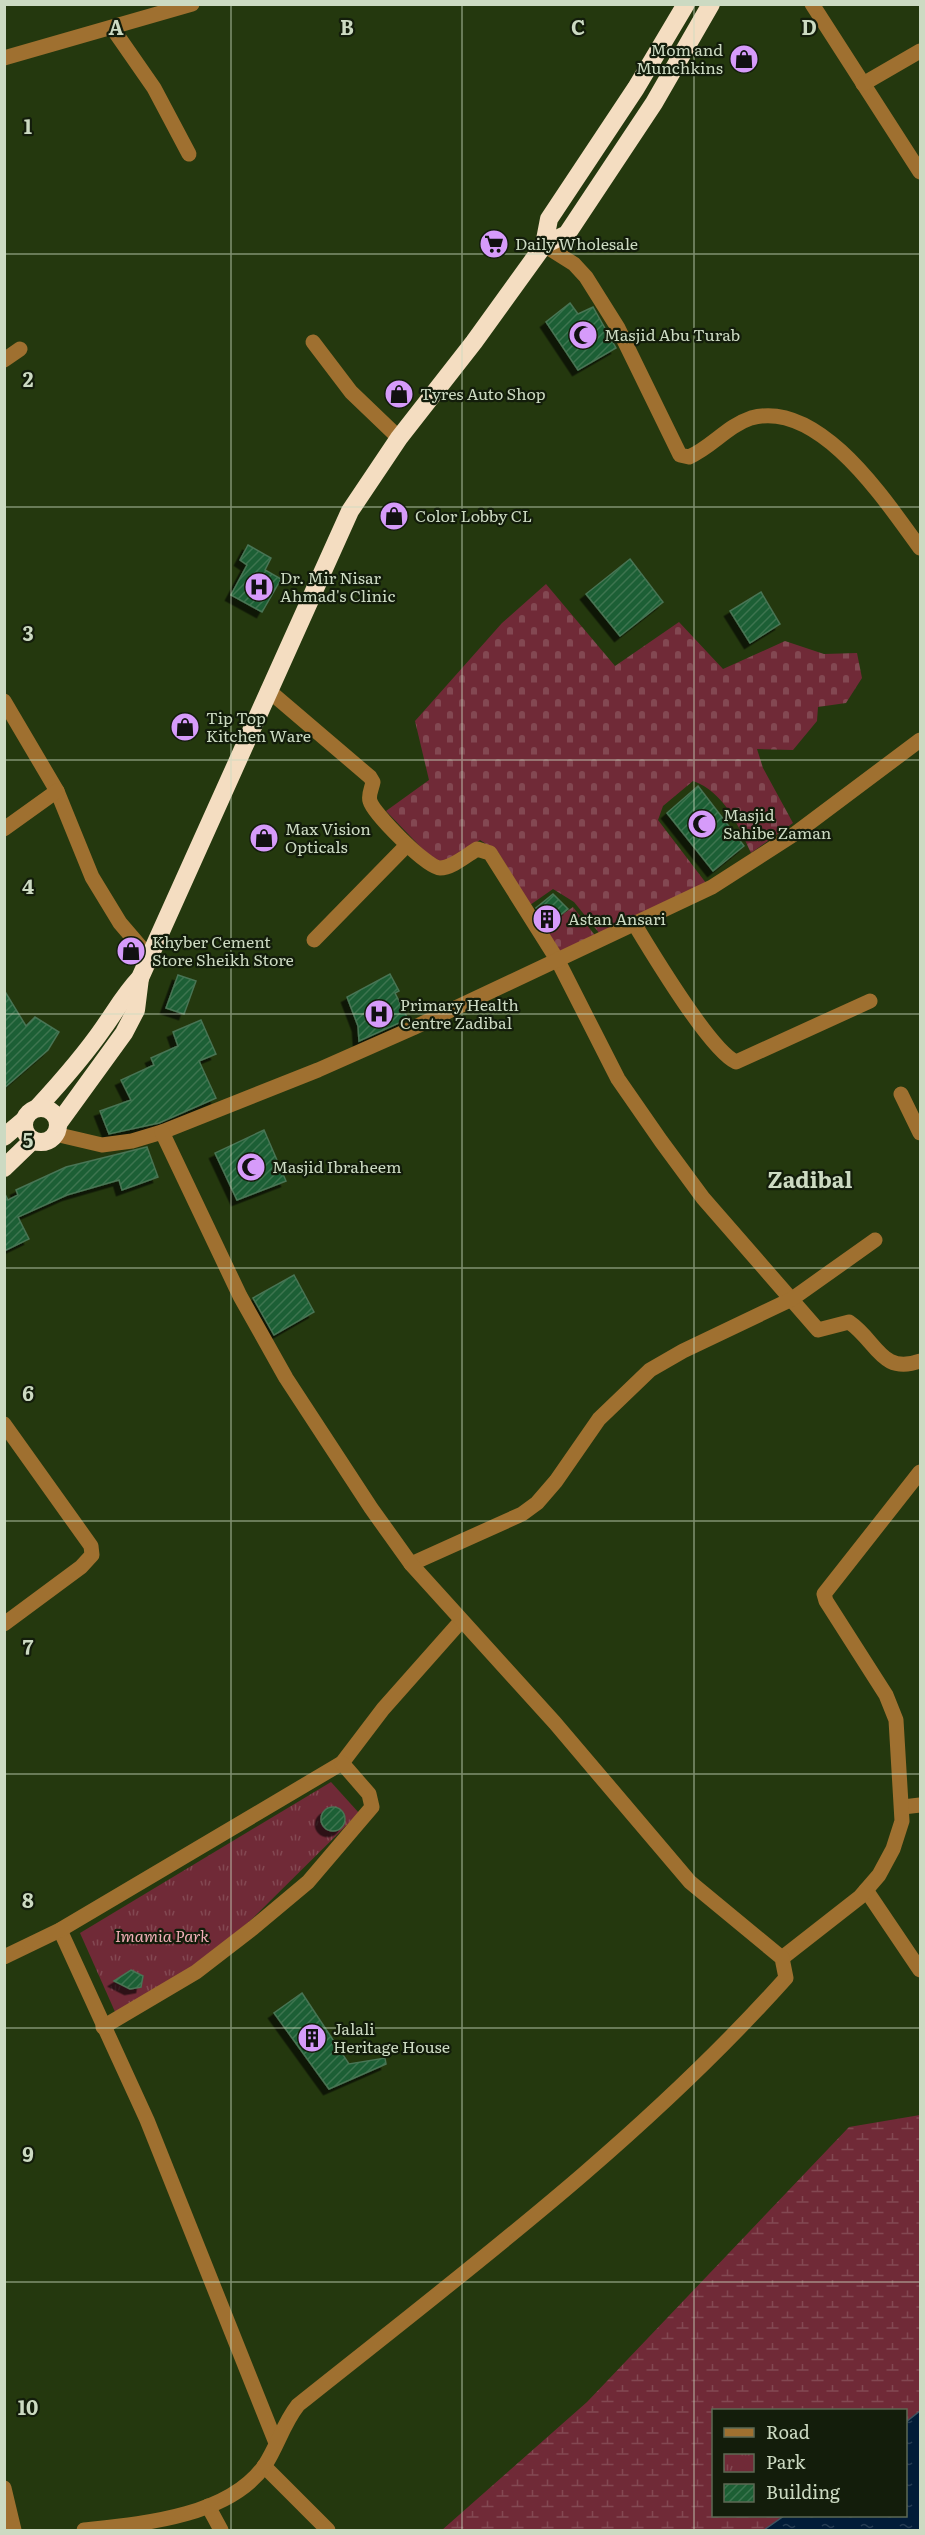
<svg xmlns="http://www.w3.org/2000/svg" width="925" height="2535" viewBox="0 0 925 2535" font-family="Literata,serif">
<defs>
<pattern id="wetland-marsh" width="20" height="14" patternUnits="userSpaceOnUse" patternTransform="scale(1.5)"><rect width="20" height="14" fill="#702a37"/><path d="M1 5h8M5 5V1M11 12h8M15 12V8" fill="none" stroke="#834852"/></pattern>
<pattern id="cemetery-stones" width="16" height="16" patternUnits="userSpaceOnUse" patternTransform="scale(1.5)"><rect width="16" height="16" fill="#702a37"/><path d="M2 7V4a2 2 0 0 1 4 0v3zM10 15v-3a2 2 0 0 1 4 0v3z" fill="#834852"/></pattern>
<pattern id="park-tufts" width="24" height="20" patternUnits="userSpaceOnUse" patternTransform="scale(1.5)"><rect width="24" height="20" fill="#702a37"/><path d="M3 7l-1-3M5 7V3M7 7l1-3M15 17l-1-3M17 17v-4M19 17l1-3" fill="none" stroke="#834852"/></pattern>
<pattern id="water-ripples" width="26" height="14" patternUnits="userSpaceOnUse" patternTransform="scale(1.5)"><rect width="26" height="14" fill="#011c38"/><path d="M2 4q2-2 4 0t4 0M15 11q2-2 4 0t4 0" fill="none" stroke="#253c53"/></pattern>
<pattern id="building-hatch" width="6" height="6" patternUnits="userSpaceOnUse" patternTransform="scale(1.5)"><rect width="6" height="6" fill="#1c5f34"/><path d="M-1 1l2-2M0 6l6-6M5 7l2-2" fill="none" stroke="#3c7550"/></pattern>
<filter id="shadow"><feDropShadow dx="-5.5" dy="5.5" stdDeviation="0" flood-color="#0009"/></filter>
</defs>
<rect width="100%" height="100%" fill="#24380e"/>
<path fill="url(#wetland-marsh)" fill-rule="evenodd" d="M920 2115V2530H442L587 2402 849 2127ZM714 2410H906V2516H714Z"/>
<g fill="url(#cemetery-stones)">
<path d="M546 584 615 666 679 622 723 669 785 641 824 654 857 653 862 678 846 703 818 707 817 721 793 750 757 749 763 768 793 823 751 853C738 825 724 792 693 781L663 806 658 820 706 883 600 934 574 902 553 889 530 905 498 852 480 840 449 861 435 862 386 811 429 780 415 721 502 623Z"/>
<path d="M573 907 597 938 559 957 545 927Z"/>
</g>
<path fill="url(#park-tufts)" d="M331 1782 359 1813 251 1920 194 1969 116 2014 80 1933Z"/>
<path fill="url(#water-ripples)" stroke="#3e5561" stroke-width="1.5" d="M920 2411V2530H764L784 2516H906V2422Z"/>
<g fill="url(#building-hatch)" stroke="#487454" stroke-width="1.5" filter="url(#shadow)">
<path d="M570 303 578 314 593 307 616 348 578 370 546 322Z"/>
<path d="M248 545 271 558 265 570 281 579 262 612 231 595 247 565 240 560Z"/>
<path d="M630 559 663 602 620 636 586 594Z"/>
<path d="M761 592 780 624 750 643 730 611Z"/>
<path d="M698 786 744 846 713 871 667 813Z"/>
<path d="M553 894 568 909 547 926 536 908Z"/>
<path d="M390 974 399 991 395 993 408 1019 359 1041 358 1026 347 997Z"/>
<path d="M178 975 196 981 184 1014 166 1008Z"/>
<path d="M4 990 26 1026 35 1017 59 1032 48 1050 4 1088Z"/>
<path d="M201 1020 216 1054 199 1061 216 1098 159 1123 109 1134 100 1111 131 1100 121 1080 154 1065 151 1058 178 1046 173 1032Z"/>
<path d="M264 1130 286 1181 237 1200 215 1153Z"/>
<path d="M147 1147 158 1177 122 1190 119 1180 67 1195 18 1217 29 1239 4 1251V1192L8 1200 18 1195 16 1190 66 1167Z"/>
<path d="M294 1275 314 1312 274 1335 253 1298Z"/>
<circle cx="333" cy="1819" r="12"/>
<path d="M131 1970 143 1976 141 1987 130 1989 114 1981Z"/>
<path d="M302 1993 349 2064 385 2058 386 2064 329 2089 274 2013Z"/>
</g>
<g fill="none" stroke-linecap="round" stroke-linejoin="round">
<g stroke="#9f7030" stroke-width="15">
<path d="M812 4 920 172"/>
<path d="M113 29 154 88 189 154"/>
<path d="M4 58 192 4"/>
<path d="M863 84 920 51"/>
<path d="M544 245 574 264 586 277 618 328 680 455 689 457C712 447 727 426 751 418 820 399 886 502 920 548"/>
<path d="M313 342 351 392 399 438"/>
<path d="M4 360 20 349"/>
<path d="M268 690 370 777 373 782C372 788 368 795 370 801 373 813 427 868 440 868 452 868 467 855 477 849L490 853 558 961 618 1079 661 1141 703 1198 818 1330 849 1322C877 1341 881 1375 920 1361"/>
<path d="M4 701 57 791 92 877 120 923 150 958"/>
<path d="M4 829 57 791"/>
<path d="M635 925C652 953 710 1050 736 1062L870 1001"/>
<path d="M314 940 407 845"/>
<path d="M901 1094 920 1133"/>
<path d="M55 1134 102 1145 132 1141 162 1132 318 1070 413 1028 712 887 796 833 920 740"/>
<path d="M4 1424 91 1546 92 1555 81 1567 4 1624"/>
<path d="M411 1564 522 1514 537 1503 556 1481 599 1419 650 1370 683 1351 792 1299 875 1240"/>
<path d="M903 1807 920 1805"/>
<path d="M866 1890 920 1970"/>
<path d="M60 1930 147 2120 276 2443"/>
<path d="M4 1957 60 1930 342 1763 383 1709 461 1621"/>
<path d="M782 1958 860 1897 879 1875 893 1849 902 1821 896 1720 886 1695 826 1601 824 1594 920 1472"/>
<path d="M103 2027 196 1972 253 1928 308 1882 372 1807 369 1794 342 1763"/>
<path d="M264 2466 328 2530"/>
<path d="M4 2488 14 2530"/>
<path d="M208 2506 221 2530"/>
<path d="M84 2530C141 2524 229 2517 265 2465 278 2445 283 2424 298 2405 466 2271 642 2139 786 1978L782 1958 690 1882 555 1723 411 1564 371 1508 286 1378 240 1296 162 1132"/>
</g>
<g stroke="#f4ddc1" stroke-width="18">
<path d="M544 245 567 234 654 103 711 4"/>
<path d="M38 1107C61 1082 84 1056 104 1027 116 1010 125 994 140 978L350 511 399 438 474 342 544 245 549 219 636 88 686 4"/>
<circle cx="41" cy="1125" r="17"/>
<path d="M58 1124 124 1033 136 1010 140 978"/>
<path d="M4 1137 24 1120"/>
<path d="M4 1168 33 1140"/>
</g>
</g>
<path fill="none" stroke="#ccdac2" stroke-width="1.5" stroke-opacity="0.55" d="M231 4V2530M462 4V2530M694 4V2530M4 254H920M4 507H920M4 760H920M4 1014H920M4 1268H920M4 1521H920M4 1774H920M4 2028H920M4 2282H920"/>
<defs>
<g id="shop-disc" transform="scale(1.5)"><circle r="9.5" fill="#d69bfa" stroke="#131d0b"/><path d="M-5-2.5h2.3a2.7 3.5 0 0 1 5.4 0H5L5.5 6h-11ZM-1.5-2.5h3a1.5 2.3 0 0 0-3 0Z" fill="#111"/></g>
<g id="supermarket-disc" transform="scale(1.5)"><circle r="9.5" fill="#d69bfa" stroke="#131d0b"/><path d="M-6-5.5h2.5l.6 2H6L4.5 2H-2.5L-4.4-4H-6ZM-1.5 3.2a1.3 1.3 0 1 0 .1 0ZM3 3.2a1.3 1.3 0 1 0 .1 0Z" fill="#111"/></g>
<g id="mosque-disc" transform="scale(1.5)"><circle r="9.5" fill="#d69bfa" stroke="#131d0b"/><path d="M3.5-4.9A6 6 0 1 0 3.5 4.9A5 5 0 1 1 3.5-4.9Z" fill="#111"/></g>
<g id="hospital-disc" transform="scale(1.5)"><circle r="9.5" fill="#d69bfa" stroke="#131d0b"/><path d="M-5-5h3v3.5h4V-5h3V5h-3V1.5h-4V5h-3Z" fill="#111"/></g>
<g id="building-disc" transform="scale(1.5)"><circle r="9.5" fill="#d69bfa" stroke="#131d0b"/><path d="M-4-6H4V6H1V3H-1V6H-4ZM-2.5-4.3h1.7v1.8h-1.7ZM.8-4.3h1.7v1.8H.8ZM-2.5-1h1.7V.8h-1.7ZM.8-1h1.7V.8H.8Z" fill="#111"/></g>
</defs>
<g fill-rule="evenodd">
<use href="#shop-disc" x="744" y="59"/>
<use href="#supermarket-disc" x="494" y="244"/>
<use href="#mosque-disc" x="583" y="335"/>
<use href="#shop-disc" x="399" y="394"/>
<use href="#shop-disc" x="394" y="516"/>
<use href="#hospital-disc" x="259" y="587"/>
<use href="#shop-disc" x="185" y="727"/>
<use href="#mosque-disc" x="702" y="824"/>
<use href="#shop-disc" x="264" y="838"/>
<use href="#building-disc" x="547" y="919"/>
<use href="#shop-disc" x="131" y="951"/>
<use href="#hospital-disc" x="379" y="1014"/>
<use href="#mosque-disc" x="251" y="1167"/>
<use href="#building-disc" x="312" y="2038"/>
</g>
<g text-anchor="middle" stroke-width="4.5" stroke-linejoin="round" paint-order="stroke">
<g font-size="16" fill="#ccdac2" stroke="#131d0b" text-anchor="start">
<text x="723" y="56" text-anchor="end">Mom and<tspan x="723" dy="18">Munchkins</tspan></text>
<text x="515" y="250">Daily Wholesale</text>
<text x="604" y="341">Masjid Abu Turab</text>
<text x="420" y="400">Tyres Auto Shop</text>
<text x="415" y="522">Color Lobby CL</text>
<text x="280" y="584">Dr. Mir Nisar<tspan x="280" dy="18">Ahmad's Clinic</tspan></text>
<text x="206" y="724">Tip Top<tspan x="206" dy="18">Kitchen Ware</tspan></text>
<text x="723" y="821">Masjid<tspan x="723" dy="18">Sahibe Zaman</tspan></text>
<text x="285" y="835">Max Vision<tspan x="285" dy="18">Opticals</tspan></text>
<text x="568" y="925">Astan Ansari</text>
<text x="152" y="948">Khyber Cement<tspan x="152" dy="18">Store Sheikh Store</tspan></text>
<text x="400" y="1011">Primary Health<tspan x="400" dy="18">Centre Zadibal</tspan></text>
<text x="272" y="1173">Masjid Ibraheem</text>
<text x="333" y="2035">Jalali<tspan x="333" dy="18">Heritage House</tspan></text>
</g>
<g font-size="16" font-style="italic" fill="#f0aeb6" stroke="#131d0b">
<text x="162" y="1942">Imamia Park</text>
</g>
<g font-size="22" font-weight="bold" fill="#ccdac2" stroke="#131d0b">
<text x="810" y="1188">Zadibal</text>
</g>
</g>
<g font-size="20" text-anchor="middle" font-weight="bold" fill="#ccdac2" stroke="#131d0b" stroke-width="4.5" stroke-linejoin="round" paint-order="stroke">
<text x="116" y="35">A</text>
<text x="347" y="35">B</text>
<text x="578" y="35">C</text>
<text x="809" y="35">D</text>
<text x="28" y="134">1</text>
<text x="28" y="387">2</text>
<text x="28" y="641">3</text>
<text x="28" y="894">4</text>
<text x="28" y="1148">5</text>
<text x="28" y="1401">6</text>
<text x="28" y="1655">7</text>
<text x="28" y="1908">8</text>
<text x="28" y="2162">9</text>
<text x="28" y="2415">10</text>
</g>
<rect width="925" height="2535" fill="none" stroke="#ccdac2" stroke-width="12"/>
<rect x="712" y="2409" width="195" height="108" fill="#131d0b" stroke="#5d6954" stroke-width="1.5"/>
<rect x="724" y="2428" width="30" height="9" fill="#9f7030" stroke="#5d6954" stroke-width="1.5"/>
<text x="766" y="2439" font-size="18" fill="#ccdac2">Road</text>
<rect x="724" y="2454" width="30" height="18" fill="url(#park-tufts)" stroke="#5d6954" stroke-width="1.5"/>
<text x="766" y="2469" font-size="18" fill="#ccdac2">Park</text>
<rect x="724" y="2484" width="30" height="18" fill="url(#building-hatch)" stroke="#5d6954" stroke-width="1.5"/>
<text x="766" y="2499" font-size="18" fill="#ccdac2">Building</text>
</svg>
